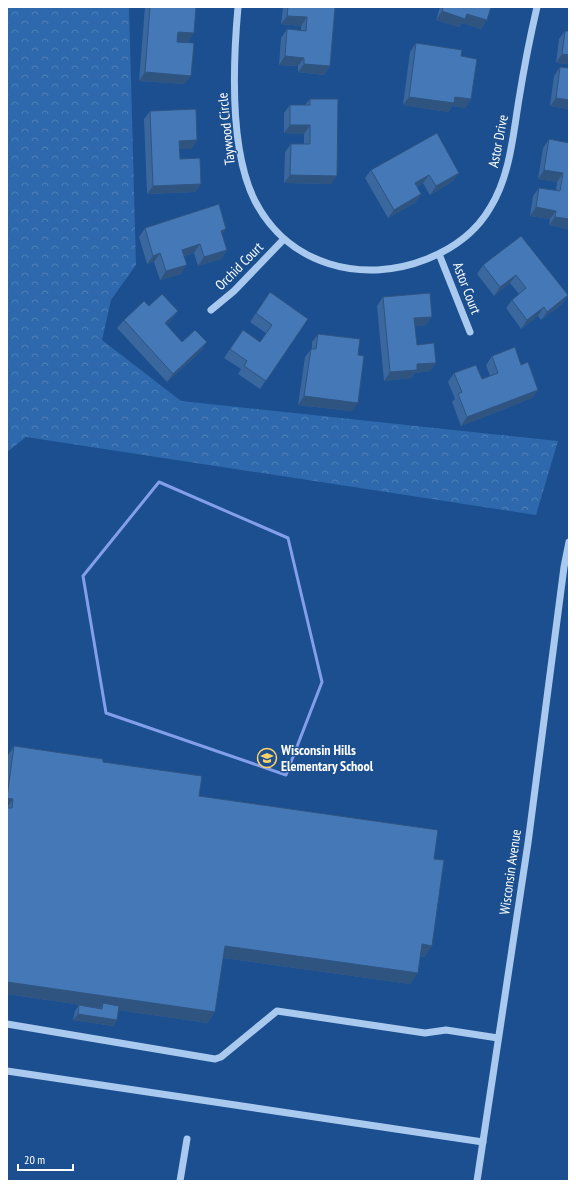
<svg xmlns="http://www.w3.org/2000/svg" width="576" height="1188" viewBox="0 0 576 1188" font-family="'PT Sans Narrow',sans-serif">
<defs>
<pattern id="forest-crowns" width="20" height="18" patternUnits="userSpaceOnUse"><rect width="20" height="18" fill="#2e69ad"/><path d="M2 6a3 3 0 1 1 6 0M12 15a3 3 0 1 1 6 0" fill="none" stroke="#4d80b9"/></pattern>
</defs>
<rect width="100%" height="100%" fill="#1b4f8f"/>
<path fill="url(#forest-crowns)" d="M7 7H129L136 265 111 300 102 340 181 401 558 441 536 515 26 437 7 452Z"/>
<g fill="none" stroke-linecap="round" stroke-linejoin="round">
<g stroke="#a9c9ee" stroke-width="7">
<path d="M238 7C233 63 229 150 255 201 288 265 362 285 427 259 452 249 476 232 490 208 510 176 513 135 519 99 524 68 530 37 537 7"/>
<path d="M439 254 470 332"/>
<path d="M211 310 234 291 283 240"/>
<path d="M7 1024 215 1059 221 1057 277 1011 425 1033 446 1030 498 1038"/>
<path d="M7 1071 483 1142"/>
<path d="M180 1181 187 1139"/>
<path d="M477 1181 528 843 564 567 569 542"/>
</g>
</g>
<g fill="#3a679d">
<path d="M145 7H196L188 42 177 41 185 84 139 81Z"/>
<path d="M283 7H335L330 66 324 75 298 72V66L279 65 281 38 287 29 301 30V26L281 24Z"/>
<path d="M440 7H491L487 20 481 29 462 23 459 27 436 20Z"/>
<path d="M565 31 569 64 556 63 559 39Z"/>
<path d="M416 43 461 56 471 99 465 108 452 106 448 112 403 105 410 52Z"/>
<path d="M560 67 569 68V109L550 106 554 76Z"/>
<path d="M310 99 331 184 284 183 285 152 291 144H304V134L284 133V113L290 105H305Z"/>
<path d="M150 111 197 140 191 149H179L180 159 201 184 195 192 147 194 144 119Z"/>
<path d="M549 139 569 143V229L549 225 550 219 530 216 533 196 539 188 556 190 557 182 538 179 543 148Z"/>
<path d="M371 170 459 173 453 181 430 195 423 183 417 187 421 194 415 203 388 218 365 178Z"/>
<path d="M145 228 222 235 227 250 221 259 198 266 194 253 184 256 181 274 160 280 154 262 147 264 139 237Z"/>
<path d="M521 236 568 295 562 304 541 320 538 316 521 329 506 308 512 300 519 294 510 283 494 296 477 274 483 265Z"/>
<path d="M270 292 308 319 260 389 238 374 241 369 224 358 243 330 260 342 266 333 250 322Z"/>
<path d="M383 297 426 325 415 326 417 345 436 363 430 371 415 373 411 378 384 381 377 306Z"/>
<path d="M149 306 178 311 172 319 166 325 182 342H207L201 351 167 382 117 328 124 320Z"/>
<path d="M318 334 352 411 298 405 305 357 311 349H312V342Z"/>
<path d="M492 356 521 365 538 390 532 398 461 426 452 402 455 399 448 382 454 373 482 379 490 376 486 365Z"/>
<path d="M14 746 103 762 199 796 434 859 425 957 420 956 410 984 223 958 208 1023 118 1010 117 1020 113 1026 73 1020 75 1011 79 1005 100 1008H101L7 994V757Z"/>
</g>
<g fill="#305480">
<path d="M442 11 467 14 487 20 481 29 462 23 459 27 436 20Z"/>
<path d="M287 16 307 17 301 26 281 24Z"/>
<path d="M178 32 194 33 188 42 172 40Z"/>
<path d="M562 54 569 55V64L556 63Z"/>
<path d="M285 56 304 58 298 66 279 65Z"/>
<path d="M304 64 330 66 324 75 298 72Z"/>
<path d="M145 72 191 76 185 84 139 81Z"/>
<path d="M409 97H455L471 99 465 108 452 106 448 112 403 105Z"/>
<path d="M556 98 569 100V109L550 106Z"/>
<path d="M290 125H310L304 134 284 133Z"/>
<path d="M197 140 191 149H173L179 141Z"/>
<path d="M544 170 563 173 557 182 538 179Z"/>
<path d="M459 173 453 181 430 195 436 186Z"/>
<path d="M290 175 337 176 331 184 284 183Z"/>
<path d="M429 175 423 183 409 191 415 183Z"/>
<path d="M201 184 195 192 147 194 153 186Z"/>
<path d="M421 194 415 203 388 218 394 210Z"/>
<path d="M536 207 556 211 550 219 530 216Z"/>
<path d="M555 217 569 219V229L549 225Z"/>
<path d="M226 229 220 238 221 231Z"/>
<path d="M200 244 194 253 176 258 182 250Z"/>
<path d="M227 250 221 259 198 266 204 257Z"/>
<path d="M160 253 154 262 147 264 153 256Z"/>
<path d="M187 265 181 274 160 280 166 271Z"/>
<path d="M516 275 510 283 494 296 500 287Z"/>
<path d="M568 295 562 304 541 320 547 312Z"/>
<path d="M544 307 538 316 521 329 527 320Z"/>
<path d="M178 311 172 319 159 332 165 323Z"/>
<path d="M432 317 426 325 408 327 414 318Z"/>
<path d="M207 342 201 351 167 382 173 374Z"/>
<path d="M436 363 430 371 415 373 411 378 384 381 390 372 417 364Z"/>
<path d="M538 390 532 398 461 426 467 417Z"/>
<path d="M304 396 358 403 352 411 298 405Z"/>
<path d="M7 798 13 799 7 808Z"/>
<path d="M422 944 432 946 425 957 414 955Z"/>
<path d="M225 946 418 973 410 984 217 957Z"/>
<path d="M7 982 215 1012 208 1023 103 1008V1003L101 1008 7 994Z"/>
<path d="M78 1014 117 1020 113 1026 73 1020Z"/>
</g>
<g fill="#4478b7" stroke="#305480">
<path d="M150 7H196L194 33 178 32 177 42 194 43 191 76 145 72Z"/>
<path d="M288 7H335L330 66 304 64V58L285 56 287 29 306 31 307 17 287 16Z"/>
<path d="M443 7H491L487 20 467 14 465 19 442 11Z"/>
<path d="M565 31H569V55L562 54Z"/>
<path d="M416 43 462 50 461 56 477 59 471 99 455 97 454 103 409 97Z"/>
<path d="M560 67 569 68V100L556 98Z"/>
<path d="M310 99H338L337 176 290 175 291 144H310V125H290V105H310Z"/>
<path d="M196 109 197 140 179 141 180 159 200 158 201 184 153 186 150 111Z"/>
<path d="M437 133 459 173 436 186 429 175 415 183 421 194 394 210 371 170Z"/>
<path d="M549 139 569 143V219L555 217 556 211 536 207 539 188 560 191 563 173 544 170Z"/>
<path d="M219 204 226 229 221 231 227 250 204 257 200 244 182 250 187 265 166 271 160 253 153 256 145 228Z"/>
<path d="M521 236 568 295 547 312 544 307 527 320 512 300 526 288 516 275 500 287 483 265Z"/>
<path d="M270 292 308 319 266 381 244 366 247 361 230 349 243 330 260 342 272 325 256 313Z"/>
<path d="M430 293 432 317 414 318 417 345 434 343 436 363 417 364V370L390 372 383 297Z"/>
<path d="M162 294 178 311 165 323 182 342 195 330 207 342 173 374 124 320 144 301 149 306Z"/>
<path d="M318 334 360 339 358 355 364 356 358 403 304 396 311 349H316Z"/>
<path d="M515 347 521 365 528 362 538 390 467 417 458 394 462 392 454 373 476 365 482 379 498 373 492 356Z"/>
<path d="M14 746 103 759V762L202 776 199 796 438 830 434 859 444 860 432 946 422 944 418 973 225 946 215 1012 7 982V808H12L13 799 7 798V797Z"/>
<path d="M103 1003 119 1006 117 1020 78 1014 79 1005 102 1009Z"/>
</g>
<path fill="none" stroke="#839eea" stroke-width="3" stroke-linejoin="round" d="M159 482 288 538 322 682 286 775 106 713 83 576Z"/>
<defs>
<g id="school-ring" transform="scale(1)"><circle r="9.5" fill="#1b4f8f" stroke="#ffd166" stroke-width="1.5"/><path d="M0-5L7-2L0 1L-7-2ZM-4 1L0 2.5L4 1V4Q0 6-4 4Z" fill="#ffd166"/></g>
</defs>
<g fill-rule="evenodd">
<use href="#school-ring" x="267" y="758"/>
</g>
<g text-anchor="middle" stroke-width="3" stroke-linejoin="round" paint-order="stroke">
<g font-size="14" fill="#fff" stroke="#1b4f8f">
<text transform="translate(226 129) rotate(-96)" y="5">Taywood Circle</text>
<text transform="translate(498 141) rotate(-79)" y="5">Astor Drive</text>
<text transform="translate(239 266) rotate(-45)" y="5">Orchid Court</text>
<text transform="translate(467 288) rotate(69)" y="5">Astor Court</text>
<text transform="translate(510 872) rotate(-82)" y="5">Wisconsin Avenue</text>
</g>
<g font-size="14" font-weight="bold" fill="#fff" stroke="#1b4f8f" text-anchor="start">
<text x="281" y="755">Wisconsin Hills<tspan x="281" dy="16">Elementary School</tspan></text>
</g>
</g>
<rect width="576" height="1188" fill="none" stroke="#ffffff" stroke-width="16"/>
<path d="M18 1164v6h55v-6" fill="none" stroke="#ffffff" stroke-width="2"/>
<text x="24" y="1164" font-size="12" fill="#ffffff" stroke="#1b4f8f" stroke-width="3" paint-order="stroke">20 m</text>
</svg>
